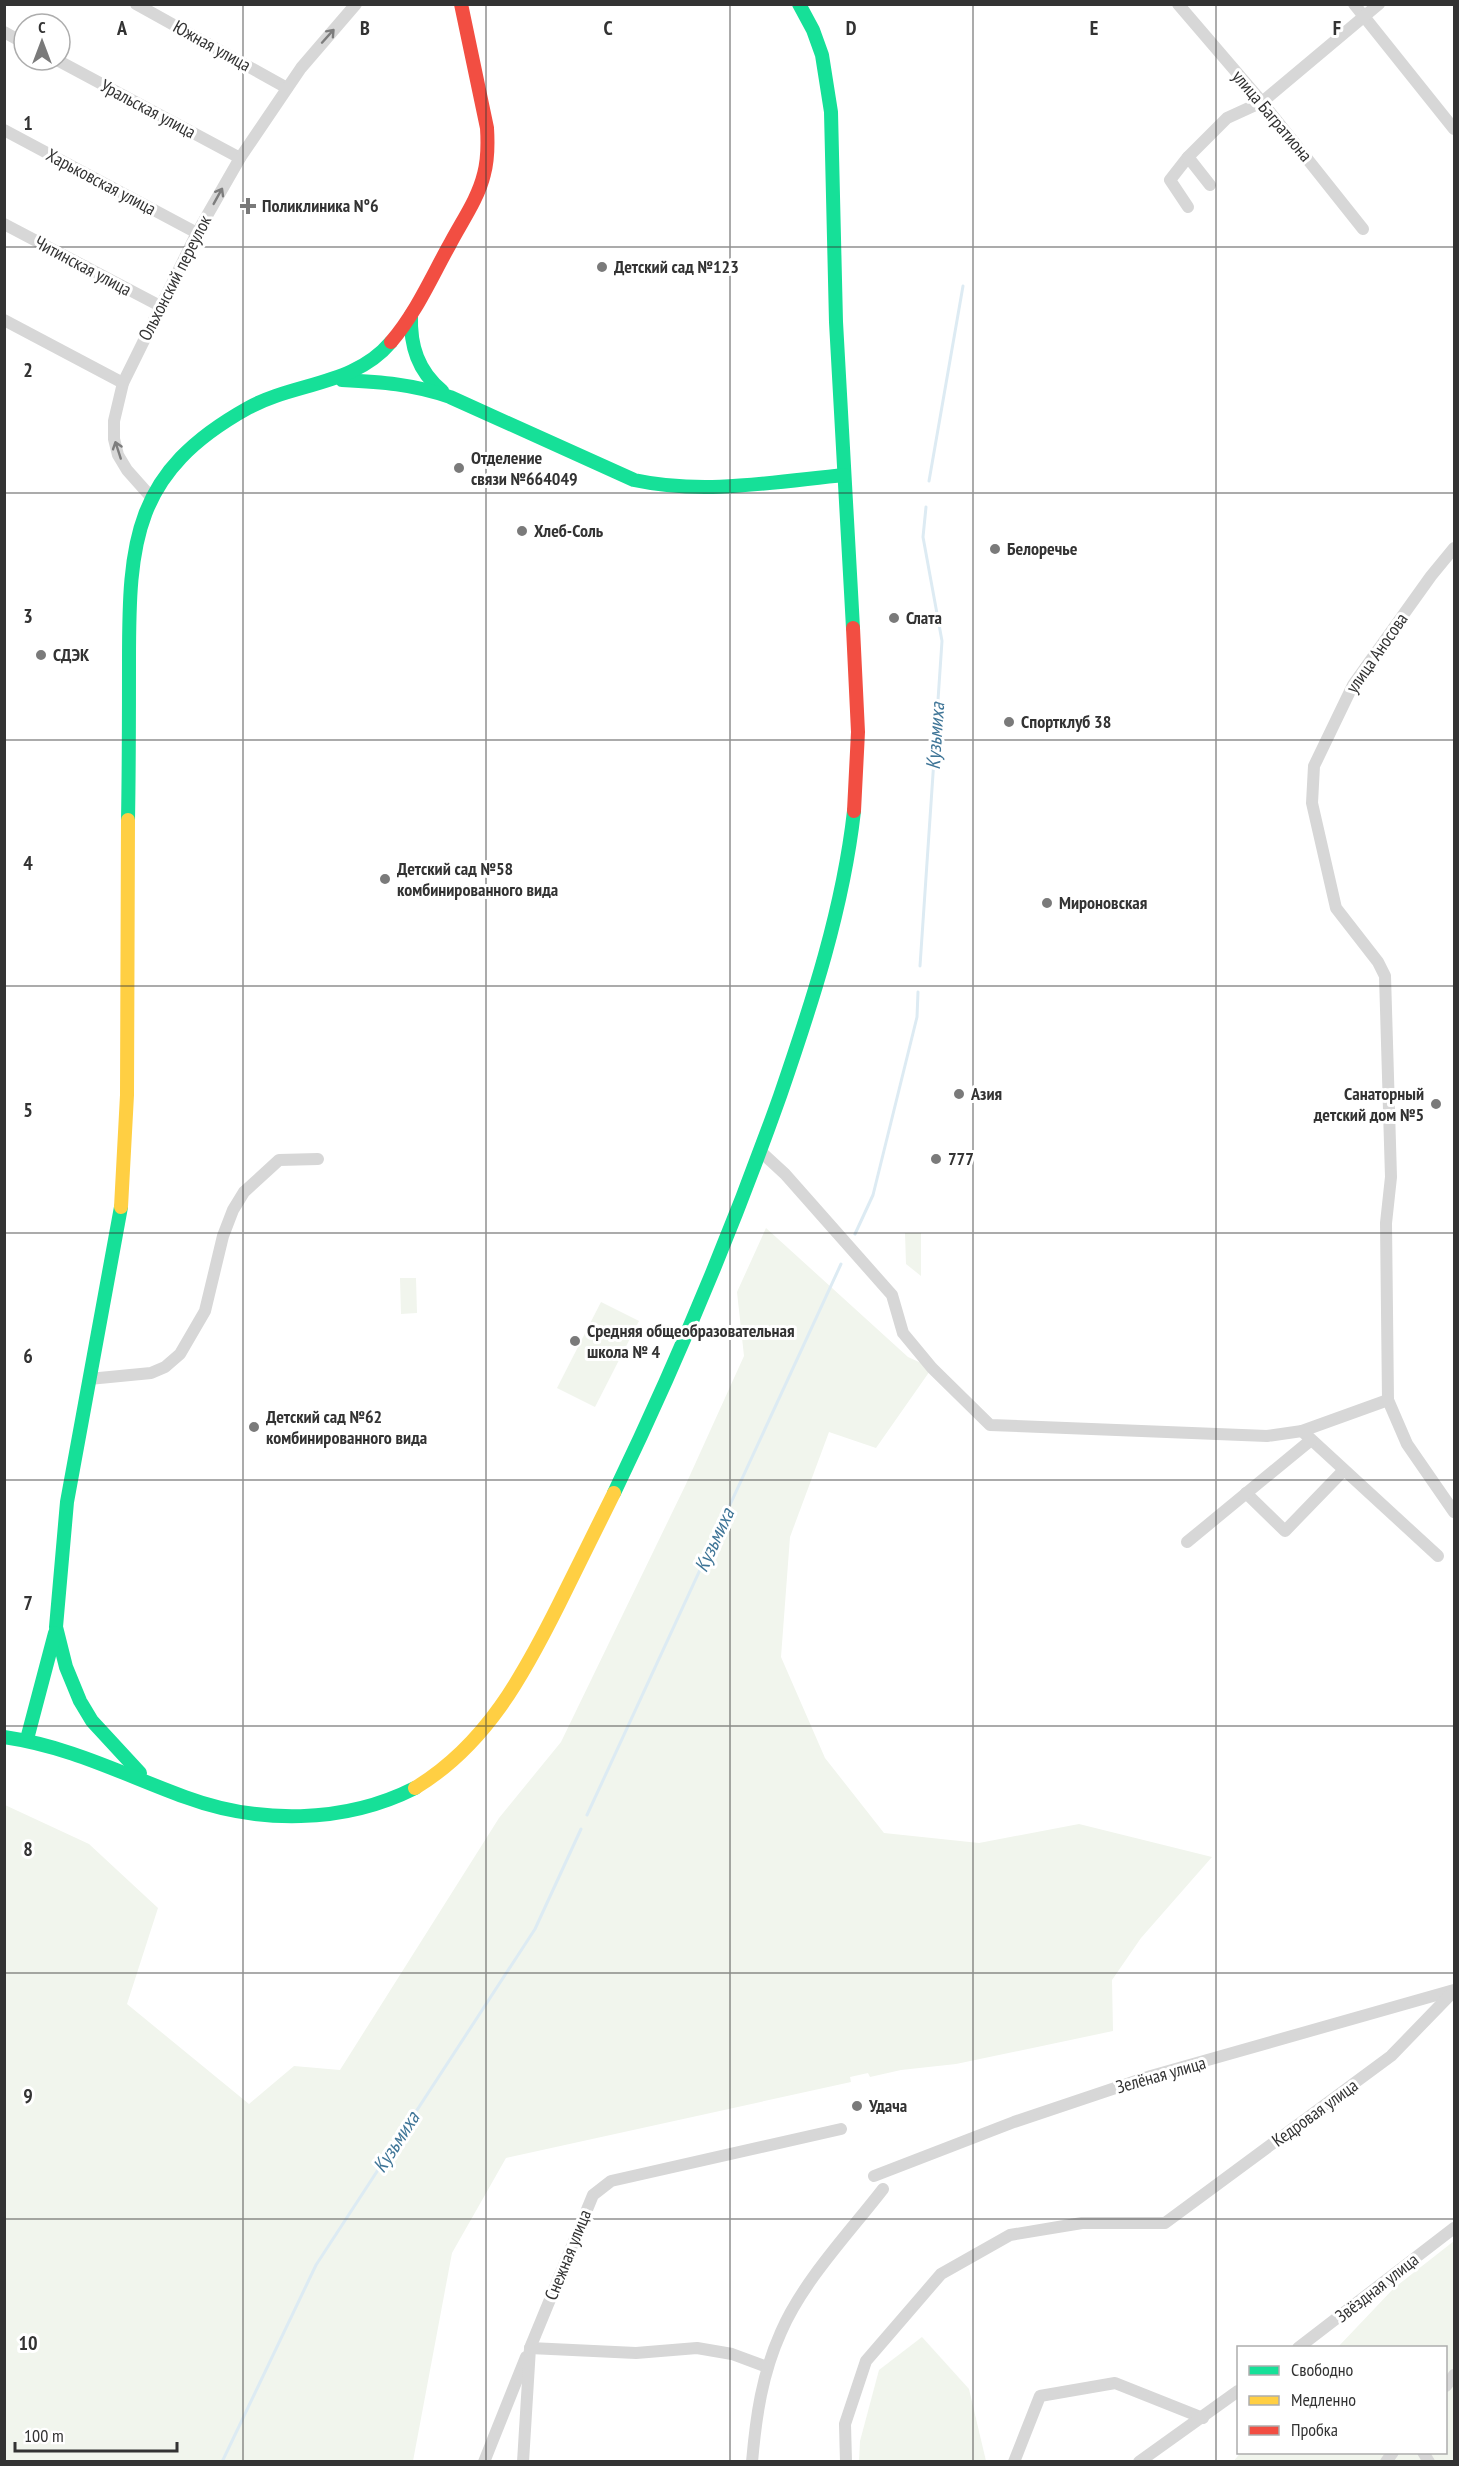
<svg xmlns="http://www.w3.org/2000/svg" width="1459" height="2466" viewBox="0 0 1459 2466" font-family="'PT Sans Narrow',sans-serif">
<rect width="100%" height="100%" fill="#fff"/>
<g fill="#f1f5ed">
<path d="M766 1228 908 1357 932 1368 876 1448 829 1432 790 1537 781 1657 825 1758 884 1833 979 1843 1079 1824 1212 1857 1141 1938 1112 1980 1113 2031 956 2064 901 2070 870 2077 868 2073 850 2077 851 2082 506 2158 452 2253 413 2461 5 2462V1805L89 1844 158 1908 127 2004 249 2104 294 2066 340 2070 499 1818 561 1742 686 1484 744 1356 737 1292Z"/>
<path d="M905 1233H921V1276L906 1264Z"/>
<path d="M400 1278H416L417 1313 401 1314Z"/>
<path d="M601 1302 639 1321 595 1407 557 1388Z"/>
<path d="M1454 2241V2461L1233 2462 1241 2452H1446V2348L1338 2347 1394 2288Z"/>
<path d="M922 2337 969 2389 986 2461H859L860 2441 879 2370Z"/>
</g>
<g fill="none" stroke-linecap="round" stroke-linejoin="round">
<g stroke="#ddebf3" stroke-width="3">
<path d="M929 481 963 286"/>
<path d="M920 966 942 641 923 537 926 507"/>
<path d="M855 1234 873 1195 917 1017 918 992"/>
<path d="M587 1815 841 1264"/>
<path d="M222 2462 316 2265 535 1929 581 1829"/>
</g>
<g stroke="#d7d7d7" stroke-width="12">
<path d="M136 4 287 88"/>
<path d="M1178 4 1262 102 1363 229"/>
<path d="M1354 4 1454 129"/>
<path d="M4 32 24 43"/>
<path d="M57 60 240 158"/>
<path d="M4 130 197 233"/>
<path d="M1188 157 1170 180 1188 207"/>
<path d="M1210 185 1188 157 1227 118 1262 102 1379 4"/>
<path d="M4 224 162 307"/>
<path d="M4 320 123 383"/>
<path d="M151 497 127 470 118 455 114 439V421L123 383 197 233 240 158 301 68 356 4"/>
<path d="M1454 548 1431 576 1353 685 1314 766 1312 803 1336 908 1378 962 1385 976 1391 1177 1386 1223 1388 1400 1407 1444 1454 1512"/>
<path d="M760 1151 785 1174 892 1295 903 1333 932 1368 990 1425 1267 1436 1302 1431 1388 1400"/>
<path d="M89 1379 151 1373 165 1367 180 1354 205 1311 223 1236 233 1210 244 1192 279 1160 318 1159"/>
<path d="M1302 1431 1438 1556"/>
<path d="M1246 1493 1285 1531 1344 1470"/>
<path d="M1187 1542 1311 1440"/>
<path d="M874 2176 1014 2122 1151 2076 1454 1990"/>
<path d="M530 2348 636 2353 697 2348 732 2354 767 2367"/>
<path d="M1298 2348 1454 2228"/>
<path d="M1446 2386 1454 2375"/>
<path d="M1423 2452 1429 2462"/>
<path d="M484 2462 526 2357"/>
<path d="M523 2462 530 2348 593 2195 611 2181 841 2129"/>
<path d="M752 2462C756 2416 762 2374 781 2332 803 2281 849 2233 883 2189"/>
<path d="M846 2462 845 2424 866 2361 941 2274 1010 2235 1082 2223H1165L1391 2056 1454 1991"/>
<path d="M1014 2462 1040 2396 1115 2383 1203 2418"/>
<path d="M1139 2462 1238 2391"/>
<path d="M1386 2462 1393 2452"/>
</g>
<g stroke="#16e098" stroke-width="14">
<path d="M799 4 813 30 822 55 831 112 836 322 853 628"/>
<path d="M411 315C410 346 418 371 442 391"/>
<path d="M342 380C381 382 413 384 450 397L634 480C703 495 774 482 844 475"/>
<path d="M128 820C129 767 129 714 129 661 129 541 133 472 248 408 295 382 354 386 391 342"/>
<path d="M121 1207 67 1502 56 1627 66 1667 80 1701 92 1721 140 1773"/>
<path d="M614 1493C676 1364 732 1231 780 1096 812 1003 843 909 854 811"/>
<path d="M4 1737C72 1747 122 1774 185 1797 258 1824 344 1824 415 1788"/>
<path d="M27 1739 55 1633"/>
</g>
<g stroke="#ffcf43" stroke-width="14">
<path d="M121 1207 127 1095 128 820"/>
<path d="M415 1788C486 1745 523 1676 559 1604 577 1567 596 1530 614 1493"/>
</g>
<g stroke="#f24e42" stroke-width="14">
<path d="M391 342C416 313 431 278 450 244 462 221 478 199 484 174 488 159 488 144 487 128L461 4"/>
<path d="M853 628 858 732 854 811"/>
</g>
</g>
<defs><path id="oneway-shaft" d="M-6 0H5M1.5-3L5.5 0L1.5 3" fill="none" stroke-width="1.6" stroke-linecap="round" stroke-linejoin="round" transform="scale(1.5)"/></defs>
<g stroke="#7d7d7d">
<use href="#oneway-shaft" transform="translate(328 36) rotate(-48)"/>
<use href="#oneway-shaft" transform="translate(218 196) rotate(-61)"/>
<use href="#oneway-shaft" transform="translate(118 450) rotate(-108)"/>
</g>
<path fill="none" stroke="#333" stroke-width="1.5" stroke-opacity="0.55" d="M243 4V2462M486 4V2462M730 4V2462M973 4V2462M1216 4V2462M4 247H1454M4 493H1454M4 740H1454M4 986H1454M4 1233H1454M4 1480H1454M4 1726H1454M4 1973H1454M4 2219H1454"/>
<g fill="#7a7a7a" stroke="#fff" stroke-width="2">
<path d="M245 197h6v6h6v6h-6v6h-6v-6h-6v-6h6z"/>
<circle cx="602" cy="267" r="6"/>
<circle cx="459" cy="468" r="6"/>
<circle cx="522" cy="531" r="6"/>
<circle cx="995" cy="549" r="6"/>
<circle cx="894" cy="618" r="6"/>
<circle cx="41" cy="655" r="6"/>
<circle cx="1009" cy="722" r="6"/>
<circle cx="385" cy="879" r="6"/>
<circle cx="1047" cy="903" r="6"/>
<circle cx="959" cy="1094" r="6"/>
<circle cx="1436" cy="1104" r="6"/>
<circle cx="936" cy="1159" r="6"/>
<circle cx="575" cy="1341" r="6"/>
<circle cx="254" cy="1427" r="6"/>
<circle cx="857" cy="2106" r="6"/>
</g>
<g text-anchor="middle" stroke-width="6" stroke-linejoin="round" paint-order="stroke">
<g font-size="18" fill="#333" stroke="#fff">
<text transform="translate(212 46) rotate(29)" y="6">Южная улица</text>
<text transform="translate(148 109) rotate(28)" y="6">Уральская улица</text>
<text transform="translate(1272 116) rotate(50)" y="6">улица Багратиона</text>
<text transform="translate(101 182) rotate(28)" y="6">Харьковская улица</text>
<text transform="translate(83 266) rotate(28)" y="6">Читинская улица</text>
<text transform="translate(175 278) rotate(-63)" y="6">Ольхонский переулок</text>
<text transform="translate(1377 653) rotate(-55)" y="6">улица Аносова</text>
<text transform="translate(1161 2075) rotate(-16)" y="6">Зелёная улица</text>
<text transform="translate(1315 2113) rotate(-36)" y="6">Кедровая улица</text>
<text transform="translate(568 2255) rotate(-68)" y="6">Снежная улица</text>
<text transform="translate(1377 2288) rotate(-38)" y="6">Звёздная улица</text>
</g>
<g font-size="18" font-weight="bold" fill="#333" stroke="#fff" text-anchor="start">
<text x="262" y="212">Поликлиника N°6</text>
<text x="614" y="273">Детский сад №123</text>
<text x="471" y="464">Отделение<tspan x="471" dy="21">связи №664049</tspan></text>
<text x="534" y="537">Хлеб-Соль</text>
<text x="1007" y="555">Белоречье</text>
<text x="906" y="624">Слата</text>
<text x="53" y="661">СДЭК</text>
<text x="1021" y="728">Спортклуб 38</text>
<text x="397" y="875">Детский сад №58<tspan x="397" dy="21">комбинированного вида</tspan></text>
<text x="1059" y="909">Мироновская</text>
<text x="971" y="1100">Азия</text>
<text x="1424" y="1100" text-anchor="end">Санаторный<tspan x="1424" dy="21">детский дом №5</tspan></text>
<text x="948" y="1165">777</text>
<text x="587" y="1337">Средняя общеобразовательная<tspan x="587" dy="21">школа № 4</tspan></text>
<text x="266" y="1423">Детский сад №62<tspan x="266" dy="21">комбинированного вида</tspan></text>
<text x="869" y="2112">Удача</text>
</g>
<g font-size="20" font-style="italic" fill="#3f7597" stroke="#fff">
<text transform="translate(935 736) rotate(-86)" y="7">Кузьмиха</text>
<text transform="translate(714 1540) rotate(-65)" y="7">Кузьмиха</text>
<text transform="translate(396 2142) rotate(-57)" y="7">Кузьмиха</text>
</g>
</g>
<g font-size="20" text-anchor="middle" font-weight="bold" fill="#333" stroke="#fff" stroke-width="6" stroke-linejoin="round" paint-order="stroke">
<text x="122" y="35">A</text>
<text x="365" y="35">B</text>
<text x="608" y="35">C</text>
<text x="851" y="35">D</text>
<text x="1094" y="35">E</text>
<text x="1337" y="35">F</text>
<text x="28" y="130">1</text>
<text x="28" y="377">2</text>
<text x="28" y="623">3</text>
<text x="28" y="870">4</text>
<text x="28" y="1117">5</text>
<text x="28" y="1363">6</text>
<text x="28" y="1610">7</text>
<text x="28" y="1856">8</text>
<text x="28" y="2103">9</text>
<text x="28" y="2350">10</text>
</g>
<rect width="1459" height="2466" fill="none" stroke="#333333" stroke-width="12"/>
<rect x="1237" y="2346" width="210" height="108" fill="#ffffff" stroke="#adadad" stroke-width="1.5"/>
<rect x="1249" y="2366" width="30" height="9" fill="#16e098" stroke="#adadad" stroke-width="1.5"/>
<text x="1291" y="2376" font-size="18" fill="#333333">Свободно</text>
<rect x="1249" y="2396" width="30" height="9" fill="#ffcf43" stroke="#adadad" stroke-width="1.5"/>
<text x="1291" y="2406" font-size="18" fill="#333333">Медленно</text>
<rect x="1249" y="2426" width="30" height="9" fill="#f24e42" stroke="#adadad" stroke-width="1.5"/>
<text x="1291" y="2436" font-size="18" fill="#333333">Пробка</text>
<g transform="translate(42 42)"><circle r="28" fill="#ffffff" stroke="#adadad" stroke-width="1.5"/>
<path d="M0-4.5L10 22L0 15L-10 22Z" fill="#7a7a7a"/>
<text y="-9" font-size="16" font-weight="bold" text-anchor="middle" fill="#333333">С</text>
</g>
<path d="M15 2442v9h162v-9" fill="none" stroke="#333333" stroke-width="3"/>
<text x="24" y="2442" font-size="18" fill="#333333" stroke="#ffffff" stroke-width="4.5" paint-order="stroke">100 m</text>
</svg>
